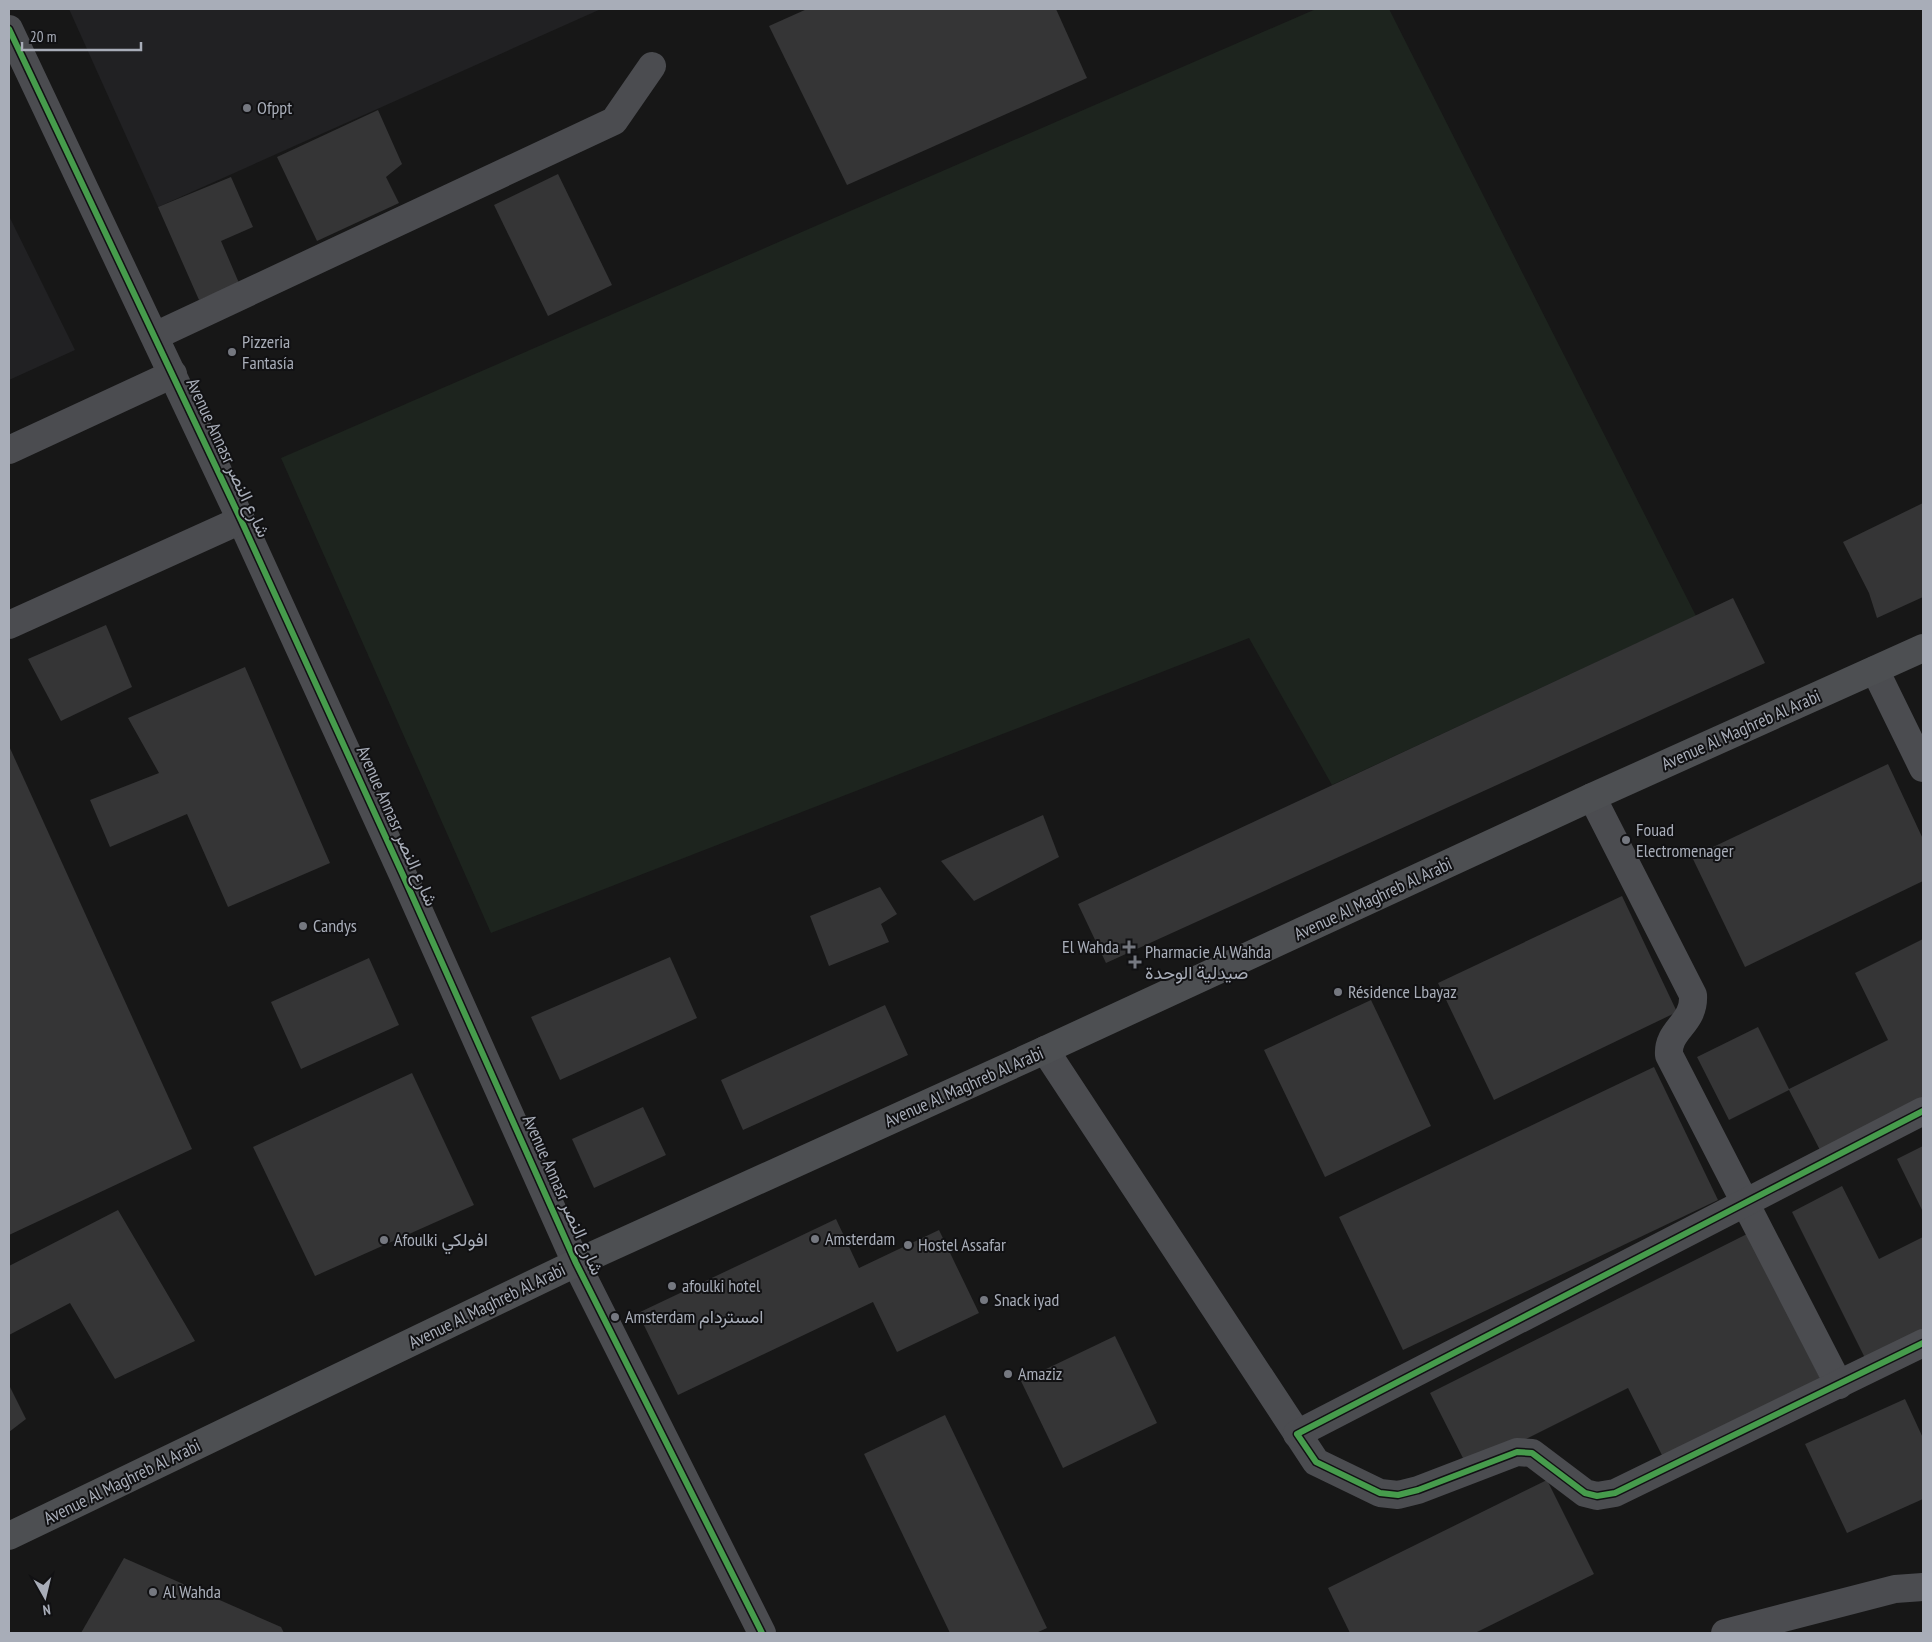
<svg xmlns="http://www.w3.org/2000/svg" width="1932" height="1642" viewBox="0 0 1932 1642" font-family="'PT Sans Narrow',Vazirmatn,sans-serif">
<rect width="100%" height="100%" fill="#171717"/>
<g fill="#212123">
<path d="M69 9H601L158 207Z"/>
<path d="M9 216 75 350 9 380Z"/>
</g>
<path fill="#1d241e" d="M1316 9H1389L1696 616 1332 785 1249 638 491 933 281 458Z"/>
<g fill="#353536">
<path d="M807 9H1056L1087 78 847 185 769 26Z"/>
<path d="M378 110 402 164 386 177 399 203 317 241 277 157Z"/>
<path d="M558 174 612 285 548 316 494 205Z"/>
<path d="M231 177 253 227 221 241 239 283 199 300 158 207Z"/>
<path d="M1923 503V597L1877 618 1869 593 1843 542Z"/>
<path d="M1733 598 1765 663 1106 963 1078 904Z"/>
<path d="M106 625 132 687 61 721 28 659Z"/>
<path d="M245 667 330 863 228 907 187 814 110 847 90 800 159 773 128 718Z"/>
<path d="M9 746 192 1149 9 1235Z"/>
<path d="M1888 764 1923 839V881L1745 967 1692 857Z"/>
<path d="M1043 815 1059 857 974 901 941 861Z"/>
<path d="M880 887 897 914 881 924 889 942 829 966 810 916Z"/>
<path d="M1622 896 1677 1012 1494 1100 1438 983Z"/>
<path d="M1923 939V1103L1822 1154 1789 1090 1729 1120 1697 1057 1758 1027 1789 1089 1888 1040 1855 973Z"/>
<path d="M670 957 697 1018 560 1080 531 1017Z"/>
<path d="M369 958 399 1025 301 1069 271 1002Z"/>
<path d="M1371 1000 1431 1126 1325 1177 1264 1050Z"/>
<path d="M885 1005 908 1055 743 1130 721 1080Z"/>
<path d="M1654 1067 1718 1200 1403 1350 1339 1217Z"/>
<path d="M412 1073 474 1205 315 1276 253 1147Z"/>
<path d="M643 1107 666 1155 594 1188 572 1139Z"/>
<path d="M1923 1146V1212L1897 1159Z"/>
<path d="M1842 1186 1879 1259 1923 1237V1332L1866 1360 1792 1212Z"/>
<path d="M118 1210 195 1341 115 1379 70 1303 9 1335V1266Z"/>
<path d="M836 1219 859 1268 939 1230 979 1313 897 1352 873 1302 678 1395 638 1313Z"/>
<path d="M1747 1234 1824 1386 1667 1465 1628 1388 1468 1468 1430 1393Z"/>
<path d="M1115 1336 1157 1423 1063 1468 1021 1381Z"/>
<path d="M9 1385 26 1419 9 1432Z"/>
<path d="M1905 1399 1923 1438V1499L1847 1533 1805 1444Z"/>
<path d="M945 1415 1047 1628 1036 1633H950L864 1454Z"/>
<path d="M1547 1480 1594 1574 1475 1633H1350L1328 1588Z"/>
<path d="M124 1558 281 1627 284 1633H81Z"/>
</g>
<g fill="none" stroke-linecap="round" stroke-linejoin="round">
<g stroke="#4b4c50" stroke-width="28">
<path d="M9 29 241 520 402 873 576 1263 762 1633"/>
<path d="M155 336 614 121 652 66"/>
<path d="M9 450 173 374"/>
<path d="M9 625 241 520"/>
<path d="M1875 670 1923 768"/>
<path d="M1592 797 1693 995C1695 1024 1667 1029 1669 1055L1839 1385"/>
<path d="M1045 1050 1316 1462 1380 1493 1398 1495 1418 1490 1517 1452 1532 1453 1585 1493 1597 1496 1615 1493 1923 1343"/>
<path d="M1297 1434 1923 1111"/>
<path d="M1725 1633 1895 1589 1923 1587"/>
</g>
<path stroke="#4d4f52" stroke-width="28" d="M9 1536 576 1263 1045 1050 1592 797 1923 648"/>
<g stroke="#111113" stroke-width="9">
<g id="cycleway">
<path d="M9 29 241 520 402 873 576 1263 762 1633"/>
<path d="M1923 1111 1297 1434 1316 1462 1380 1493 1398 1495 1418 1490 1517 1452 1532 1453 1585 1493 1597 1496 1615 1493 1923 1343"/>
</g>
</g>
<use href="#cycleway" stroke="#469c4c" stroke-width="6"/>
</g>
<g fill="#757880" stroke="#111113" stroke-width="2">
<circle cx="247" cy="108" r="5"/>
<circle cx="232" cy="352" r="5"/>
<circle cx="1626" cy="840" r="5"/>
<circle cx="303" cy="926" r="5"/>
<path d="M1126.5 939.5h5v5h5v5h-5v5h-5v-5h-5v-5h5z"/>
<path d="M1132.5 954.5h5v5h5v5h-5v5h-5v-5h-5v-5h5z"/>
<circle cx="1338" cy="992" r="5"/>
<circle cx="815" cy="1239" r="5"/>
<circle cx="384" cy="1240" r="5"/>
<circle cx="908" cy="1245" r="5"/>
<circle cx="672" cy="1286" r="5"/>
<circle cx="984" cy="1300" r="5"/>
<circle cx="615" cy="1317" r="5"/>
<circle cx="1008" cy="1374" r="5"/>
<circle cx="153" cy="1592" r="5"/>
</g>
<g text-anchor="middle" stroke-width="4" stroke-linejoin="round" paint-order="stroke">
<g font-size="18" fill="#a8adb8" stroke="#111113" text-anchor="start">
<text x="257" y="114">Ofppt</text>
<text x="242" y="348">Pizzeria<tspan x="242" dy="21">Fantasía</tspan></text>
<text x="1636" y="836">Fouad<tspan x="1636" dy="21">Electromenager</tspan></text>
<text x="313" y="932">Candys</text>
<text x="1119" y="953" text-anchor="end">El Wahda</text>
<text x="1145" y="958">Pharmacie Al Wahda<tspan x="1145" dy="21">صيدلية الوحدة</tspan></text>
<text x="1348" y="998">Résidence Lbayaz</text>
<text x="825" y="1245">Amsterdam</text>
<text x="394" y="1246">Afoulki افولكي</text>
<text x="918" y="1251">Hostel Assafar</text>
<text x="682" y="1292">afoulki hotel</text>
<text x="994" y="1306">Snack iyad</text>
<text x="625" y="1323">Amsterdam امستردام</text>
<text x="1018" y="1380">Amaziz</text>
<text x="163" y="1598">Al Wahda</text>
</g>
<g font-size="18" fill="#a8adb8" stroke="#111113">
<text transform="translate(228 458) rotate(65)" y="6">Avenue Annasr شارع النصر</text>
<text transform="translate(1741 730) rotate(-24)" y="6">Avenue Al Maghreb Al Arabi</text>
<text transform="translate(397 826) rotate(66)" y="6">Avenue Annasr شارع النصر</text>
<text transform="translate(1373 899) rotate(-25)" y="6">Avenue Al Maghreb Al Arabi</text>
<text transform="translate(964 1087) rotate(-24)" y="6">Avenue Al Maghreb Al Arabi</text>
<text transform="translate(563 1195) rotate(66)" y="6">Avenue Annasr شارع النصر</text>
<text transform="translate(487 1306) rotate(-26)" y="6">Avenue Al Maghreb Al Arabi</text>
<text transform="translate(122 1482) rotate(-26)" y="6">Avenue Al Maghreb Al Arabi</text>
</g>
</g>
<rect width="1932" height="1642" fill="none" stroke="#a8adb8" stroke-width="20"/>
<g transform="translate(45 1597) rotate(172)" stroke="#111113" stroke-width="4" paint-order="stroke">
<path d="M0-4L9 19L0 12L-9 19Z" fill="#a8adb8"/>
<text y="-8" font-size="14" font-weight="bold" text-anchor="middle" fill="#a8adb8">N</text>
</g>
<path d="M22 42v8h119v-8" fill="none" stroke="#a8adb8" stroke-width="2.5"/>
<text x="30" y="42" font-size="15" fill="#a8adb8" stroke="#111113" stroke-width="4" paint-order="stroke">20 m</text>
</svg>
